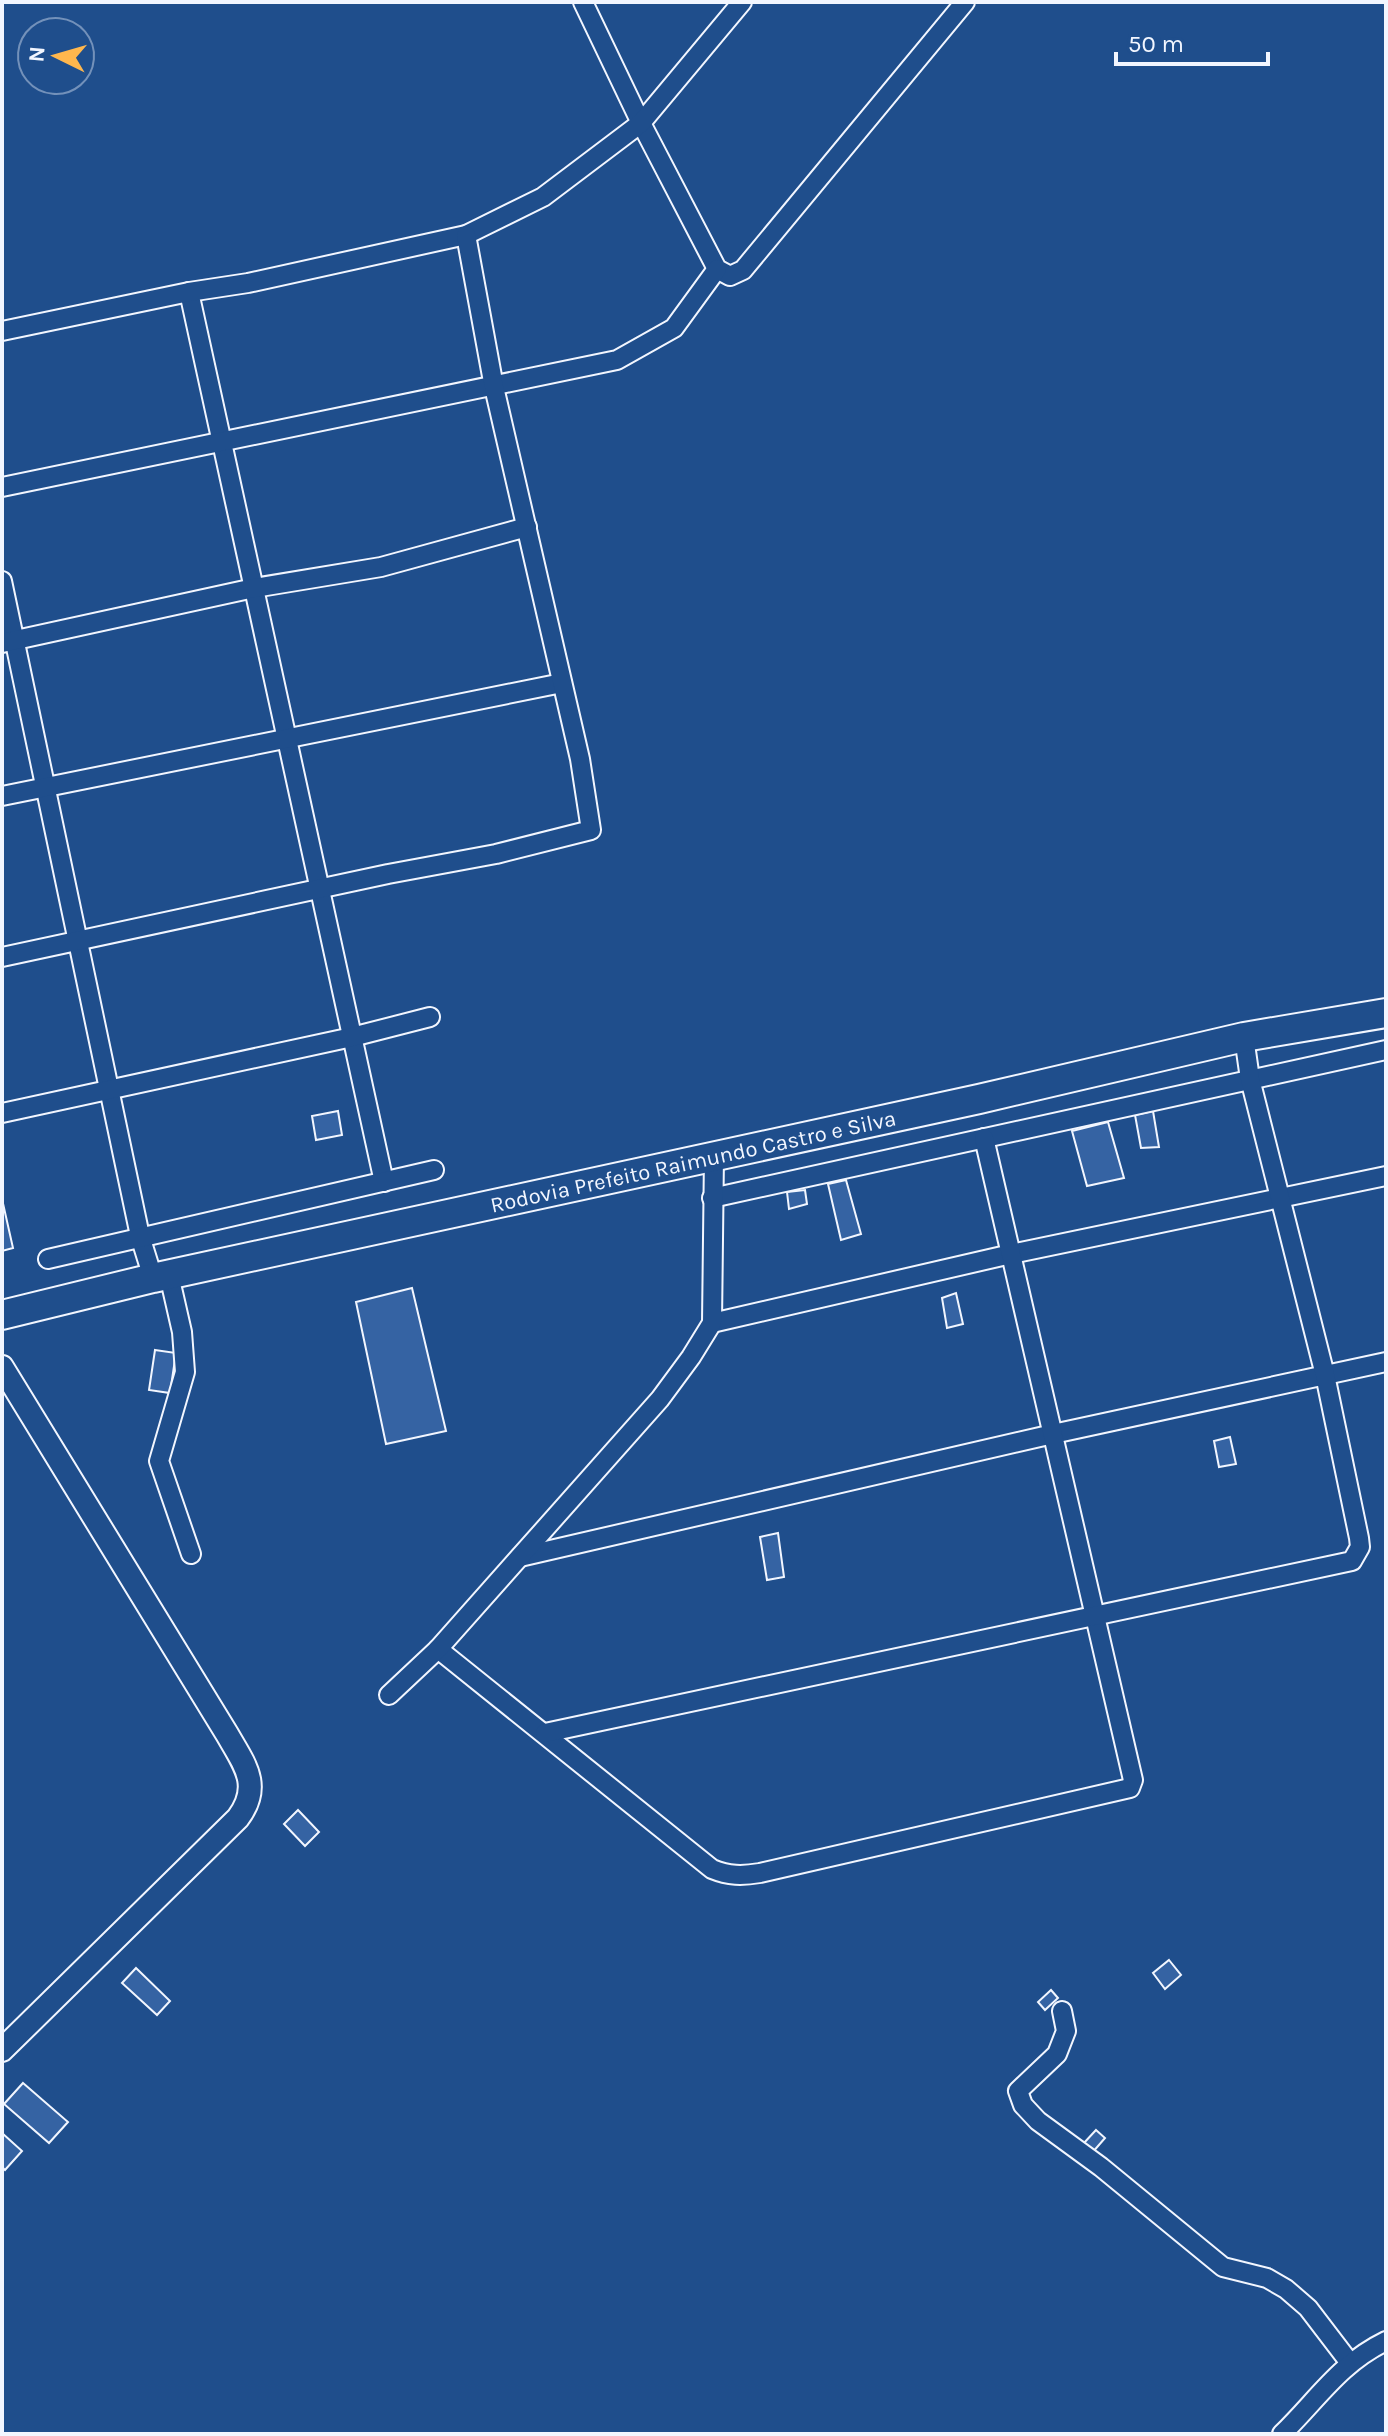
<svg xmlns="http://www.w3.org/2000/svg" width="1388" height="2436" viewBox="0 0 1388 2436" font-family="Karla,sans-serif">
<rect width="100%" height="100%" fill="#1f4e8c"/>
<g fill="#3563a3" stroke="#f2f6ff" stroke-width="2">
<path d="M338 1111 342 1135 316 1140 312 1116Z"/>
<path d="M1153 1111 1159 1147 1141 1148 1135 1115Z"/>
<path d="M1108 1122 1124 1178 1087 1186 1072 1131Z"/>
<path d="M846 1180 861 1234 841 1240 828 1184Z"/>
<path d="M805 1190 807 1204 789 1209 787 1192Z"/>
<path d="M2 1199 13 1248 2 1251Z"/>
<path d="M412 1288 446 1431 386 1444 356 1302Z"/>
<path d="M956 1293 963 1324 947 1328 942 1298Z"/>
<path d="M155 1350 176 1353 170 1393 149 1390Z"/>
<path d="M1230 1437 1236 1464 1219 1467 1214 1441Z"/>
<path d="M778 1533 784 1577 767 1580 760 1537Z"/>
<path d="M298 1810 319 1832 305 1846 284 1824Z"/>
<path d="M1169 1960 1181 1975 1165 1989 1153 1973Z"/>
<path d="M136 1968 170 2001 157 2015 122 1983Z"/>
<path d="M1051 1990 1058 1998 1045 2010 1038 2002Z"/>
<path d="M23 2083 68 2122 49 2143 4 2104Z"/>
<path d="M1096 2130 1105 2138 1092 2153 1083 2144Z"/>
<path d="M2 2133 22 2151 5 2170 2 2167Z"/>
</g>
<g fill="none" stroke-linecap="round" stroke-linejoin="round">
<g stroke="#f2f6ff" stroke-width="22">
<g id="minor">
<path d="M583 2 641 123 717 269 730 276 743 270 965 2"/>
<path d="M189 292 384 1182"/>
<path d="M2 331 189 292 248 283 466 235 543 197 641 123 742 2"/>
<path d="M2 487 617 360 674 328 717 269"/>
<path d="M2 581 140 1236 153 1278"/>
<path d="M2 643 254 588 381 567 527 527"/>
<path d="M2 796 562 683"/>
<path d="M2 957 388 874 496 854 591 830 580 759 494 387 466 235"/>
<path d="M2 1113 352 1037 430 1017"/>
<path d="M712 1198 1386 1050"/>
<path d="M48 1259 434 1170"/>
<path d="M169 1275 182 1332 185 1372 159 1461 191 1554"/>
<path d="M712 1323 1011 1254 1386 1176"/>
<path d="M520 1557 1053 1434 1386 1362"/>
<path d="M438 1649 712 1869C729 1876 742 1876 760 1873L1130 1788 1133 1780 984 1138"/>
<path d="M389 1695 438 1649 660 1399 691 1357 712 1323 714 1155"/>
<path d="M545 1733 1352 1561 1360 1547 1359 1538 1325 1375 1250 1079 1244 1037"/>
<path d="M1062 2011 1066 2031 1057 2054 1018 2091 1023 2105 1038 2121 1101 2167 1223 2267 1267 2278 1286 2289 1308 2308 1350 2363"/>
<path d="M1282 2434C1318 2399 1339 2364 1386 2341"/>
</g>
</g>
<g stroke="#f2f6ff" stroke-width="26">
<path id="tertiary" d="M2 1367 227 1734C245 1765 262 1786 238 1818L2 2050"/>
</g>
<g stroke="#f2f6ff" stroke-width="32">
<g id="primary">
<path id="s1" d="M2 1315 153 1278 979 1099 1244 1037 1386 1013"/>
</g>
</g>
<use href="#minor" stroke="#1f4e8c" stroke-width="18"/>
<use href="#tertiary" stroke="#1f4e8c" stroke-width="22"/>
<use href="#primary" stroke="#1f4e8c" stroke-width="28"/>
</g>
<g text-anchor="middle" stroke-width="6" stroke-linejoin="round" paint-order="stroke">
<g font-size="22" fill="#f2f6ff" stroke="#1f4e8c">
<text dy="8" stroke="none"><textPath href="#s1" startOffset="708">Rodovia Prefeito Raimundo Castro e Silva</textPath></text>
</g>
</g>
<rect width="1388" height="2436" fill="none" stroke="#f2f6ff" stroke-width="8"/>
<g transform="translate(56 56) rotate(275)"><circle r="38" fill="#1f4e8c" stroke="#7391ba" stroke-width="2"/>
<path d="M0-6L14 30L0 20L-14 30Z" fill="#ffb74d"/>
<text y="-12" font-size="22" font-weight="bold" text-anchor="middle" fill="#f2f6ff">N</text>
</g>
<path d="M1116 52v12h152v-12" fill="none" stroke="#f2f6ff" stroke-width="4"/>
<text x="1128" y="52" font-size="24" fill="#f2f6ff" stroke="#1f4e8c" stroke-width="6" paint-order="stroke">50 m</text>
</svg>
